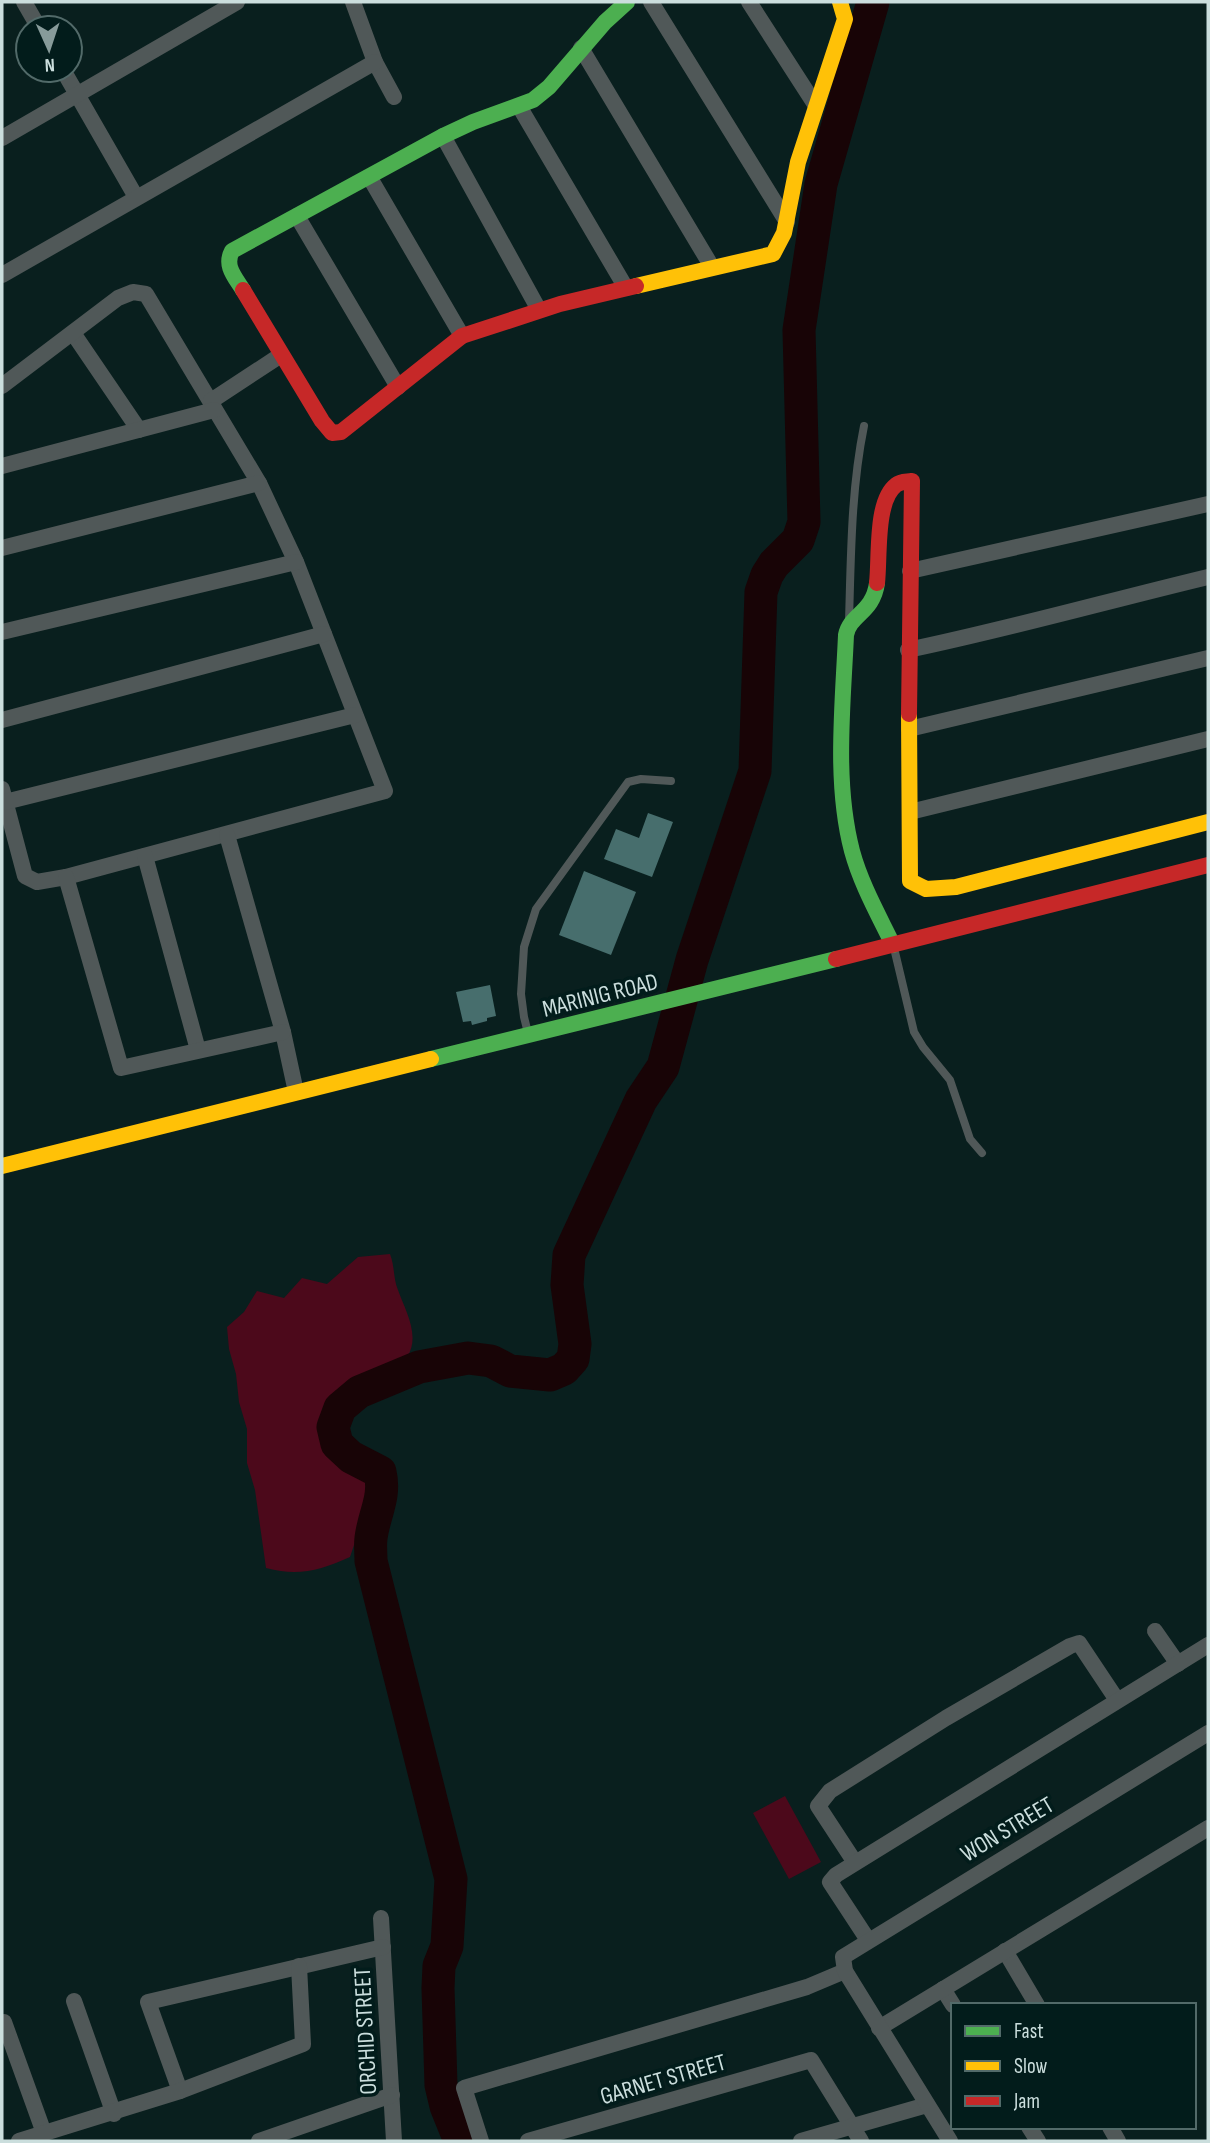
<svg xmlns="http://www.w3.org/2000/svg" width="1210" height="2143" viewBox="0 0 1210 2143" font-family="'Sofia Sans Condensed',sans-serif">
<rect width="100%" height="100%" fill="#091f1e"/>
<g fill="#4c091b">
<path d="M390 1254C395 1267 393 1278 398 1290 405 1310 421 1336 407 1357 398 1369 366 1373 352 1380 346 1383 342 1390 338 1395 323 1414 318 1432 326 1455L368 1478 374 1486 350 1557C320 1570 299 1577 266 1568L255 1490 247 1463V1429L239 1402 236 1374 229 1349 227 1327 244 1312 257 1291 284 1298 302 1278 327 1284 358 1257Z"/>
<path d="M785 1796 821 1862 789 1879 753 1813Z"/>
</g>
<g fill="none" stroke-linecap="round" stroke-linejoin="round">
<path stroke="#180406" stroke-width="33" d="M460 2141 446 2106 441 2085 438 1988 439 1966 447 1946 451 1879 371 1561C371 1553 370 1546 371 1538 374 1514 386 1497 380 1472L351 1457 337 1444 333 1427 340 1408 359 1392 419 1367 468 1358 491 1361 510 1371 550 1375 564 1369 573 1359 575 1344 567 1285 569 1255 641 1100 663 1067 692 960 755 771 761 592 767 575 774 564 798 540 804 522 799 330 821 184 873 2"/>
</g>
<g fill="#476e6d">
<path d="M648 813 673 822 652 877 604 859 616 829 639 838Z"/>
<path d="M584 871 636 892 611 955 559 935Z"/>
<path d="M490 985 496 1016 487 1018V1021L472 1025 471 1021 463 1022 456 992Z"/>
</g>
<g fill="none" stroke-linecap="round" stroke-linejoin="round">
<g stroke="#505858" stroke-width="8">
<path d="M849 621C851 556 851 490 864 426"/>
<path d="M894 948 914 1032 923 1047 950 1080 970 1139 982 1153"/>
<path d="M528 1033 524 1017 521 994 524 947 536 909 628 782 641 779 671 781"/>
</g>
<g stroke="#505858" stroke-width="16">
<path d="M24 2 39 28"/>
<path d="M353 2 375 62 394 97"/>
<path d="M651 2 787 222"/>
<path d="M749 2 816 106"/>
<path d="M581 48 712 267"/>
<path d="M63 70 136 197"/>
<path d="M519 106 626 288"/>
<path d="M443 136 539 310"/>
<path d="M2 138 237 2"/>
<path d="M370 178 462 336"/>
<path d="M297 216 398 387"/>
<path d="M2 275 375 62"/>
<path d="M73 333 139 430"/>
<path d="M2 386 118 298 133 292 146 294 259 483 296 562 385 791 66 877 37 882 25 876 2 789"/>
<path d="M211 401 281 355"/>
<path d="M2 466 214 410"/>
<path d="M2 548 259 483"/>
<path d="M910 571 1208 504"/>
<path d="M2 632 296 562"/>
<path d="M908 650C1009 629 1108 601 1208 577"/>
<path d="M2 720 324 634"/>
<path d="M909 729 1208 658"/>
<path d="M5 802 355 715"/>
<path d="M910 812 1208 739"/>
<path d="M227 835 283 1032 296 1092"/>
<path d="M145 856 198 1050"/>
<path d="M66 877 121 1068 283 1032"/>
<path d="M1155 1631 1178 1664"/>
<path d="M854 1861 818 1806 830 1791 946 1718 1070 1646 1079 1643 1117 1700"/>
<path d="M381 1918 394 2141"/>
<path d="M868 1940 830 1882 836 1875 1208 1645"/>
<path d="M1005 1951 1037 2005"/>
<path d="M943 1989 953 2005"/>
<path d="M74 2001 114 2114"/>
<path d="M4 2022 44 2133"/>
<path d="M879 2028 1208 1828"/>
<path d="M180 2091 148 2002 383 1947"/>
<path d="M1029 2127 1038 2141"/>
<path d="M1110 2127 1118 2141"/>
<path d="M19 2141 180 2091 303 2044 299 1966"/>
<path d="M259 2141 392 2095"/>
<path d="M481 2141 464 2088 807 1987 845 1971"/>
<path d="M528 2141 811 2060 861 2141"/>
<path d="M801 2141 927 2105"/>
<path d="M950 2141 845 1971 843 1957 1208 1733"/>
</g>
<g stroke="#4caf50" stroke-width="16">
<path d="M243 290C235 277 224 266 232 251L443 136 473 122 533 100 549 87 605 22 627 2"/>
<path d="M877 583C873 613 850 614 846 635 843 705 834 782 852 851 861 884 878 914 893 945"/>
<path d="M431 1059 836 959"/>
</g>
<g stroke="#ffc107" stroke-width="16">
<path d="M636 286 773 254 784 233 798 162 845 19 840 2"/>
<path d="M909 714 910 881 926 889 956 887 1208 822"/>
<path d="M2 1166 431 1059"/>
</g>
<g stroke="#c62828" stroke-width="16">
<path d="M243 290 322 421 332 433 341 432 462 336 560 304 636 286"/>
<path d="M877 583C880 557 875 501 896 485 901 481 906 482 912 481L909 714"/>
<path d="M836 959 1208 865"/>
</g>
</g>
<g text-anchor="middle" stroke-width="7" stroke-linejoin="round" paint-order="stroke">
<g font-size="24" fill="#cbdedd" stroke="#021c1b">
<text transform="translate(600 995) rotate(-14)" y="8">MARINIG ROAD</text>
<text transform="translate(1007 1829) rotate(-31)" y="8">WON STREET</text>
<text transform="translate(365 2031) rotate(-93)" y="8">ORCHID STREET</text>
<text transform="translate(663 2079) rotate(-16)" y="8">GARNET STREET</text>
</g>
</g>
<rect width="1210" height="2143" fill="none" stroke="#cbdedd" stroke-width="7"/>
<rect x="951" y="2003" width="245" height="126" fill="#021c1b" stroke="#526a69" stroke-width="2"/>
<rect x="965" y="2026" width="35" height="10" fill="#4caf50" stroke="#526a69" stroke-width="2"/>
<text x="1014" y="2038" font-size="21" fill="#cbdedd">Fast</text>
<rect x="965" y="2061" width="35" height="10" fill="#ffc107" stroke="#526a69" stroke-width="2"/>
<text x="1014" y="2073" font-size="21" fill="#cbdedd">Slow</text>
<rect x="965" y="2096" width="35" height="10" fill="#c62828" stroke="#526a69" stroke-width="2"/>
<text x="1014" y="2108" font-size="21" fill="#cbdedd">Jam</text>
<g transform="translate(49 49) rotate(177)"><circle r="33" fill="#021c1b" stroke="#526a69" stroke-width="2"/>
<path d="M0-5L12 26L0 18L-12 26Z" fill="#879b9a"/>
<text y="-10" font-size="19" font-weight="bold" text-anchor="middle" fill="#cbdedd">N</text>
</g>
</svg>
